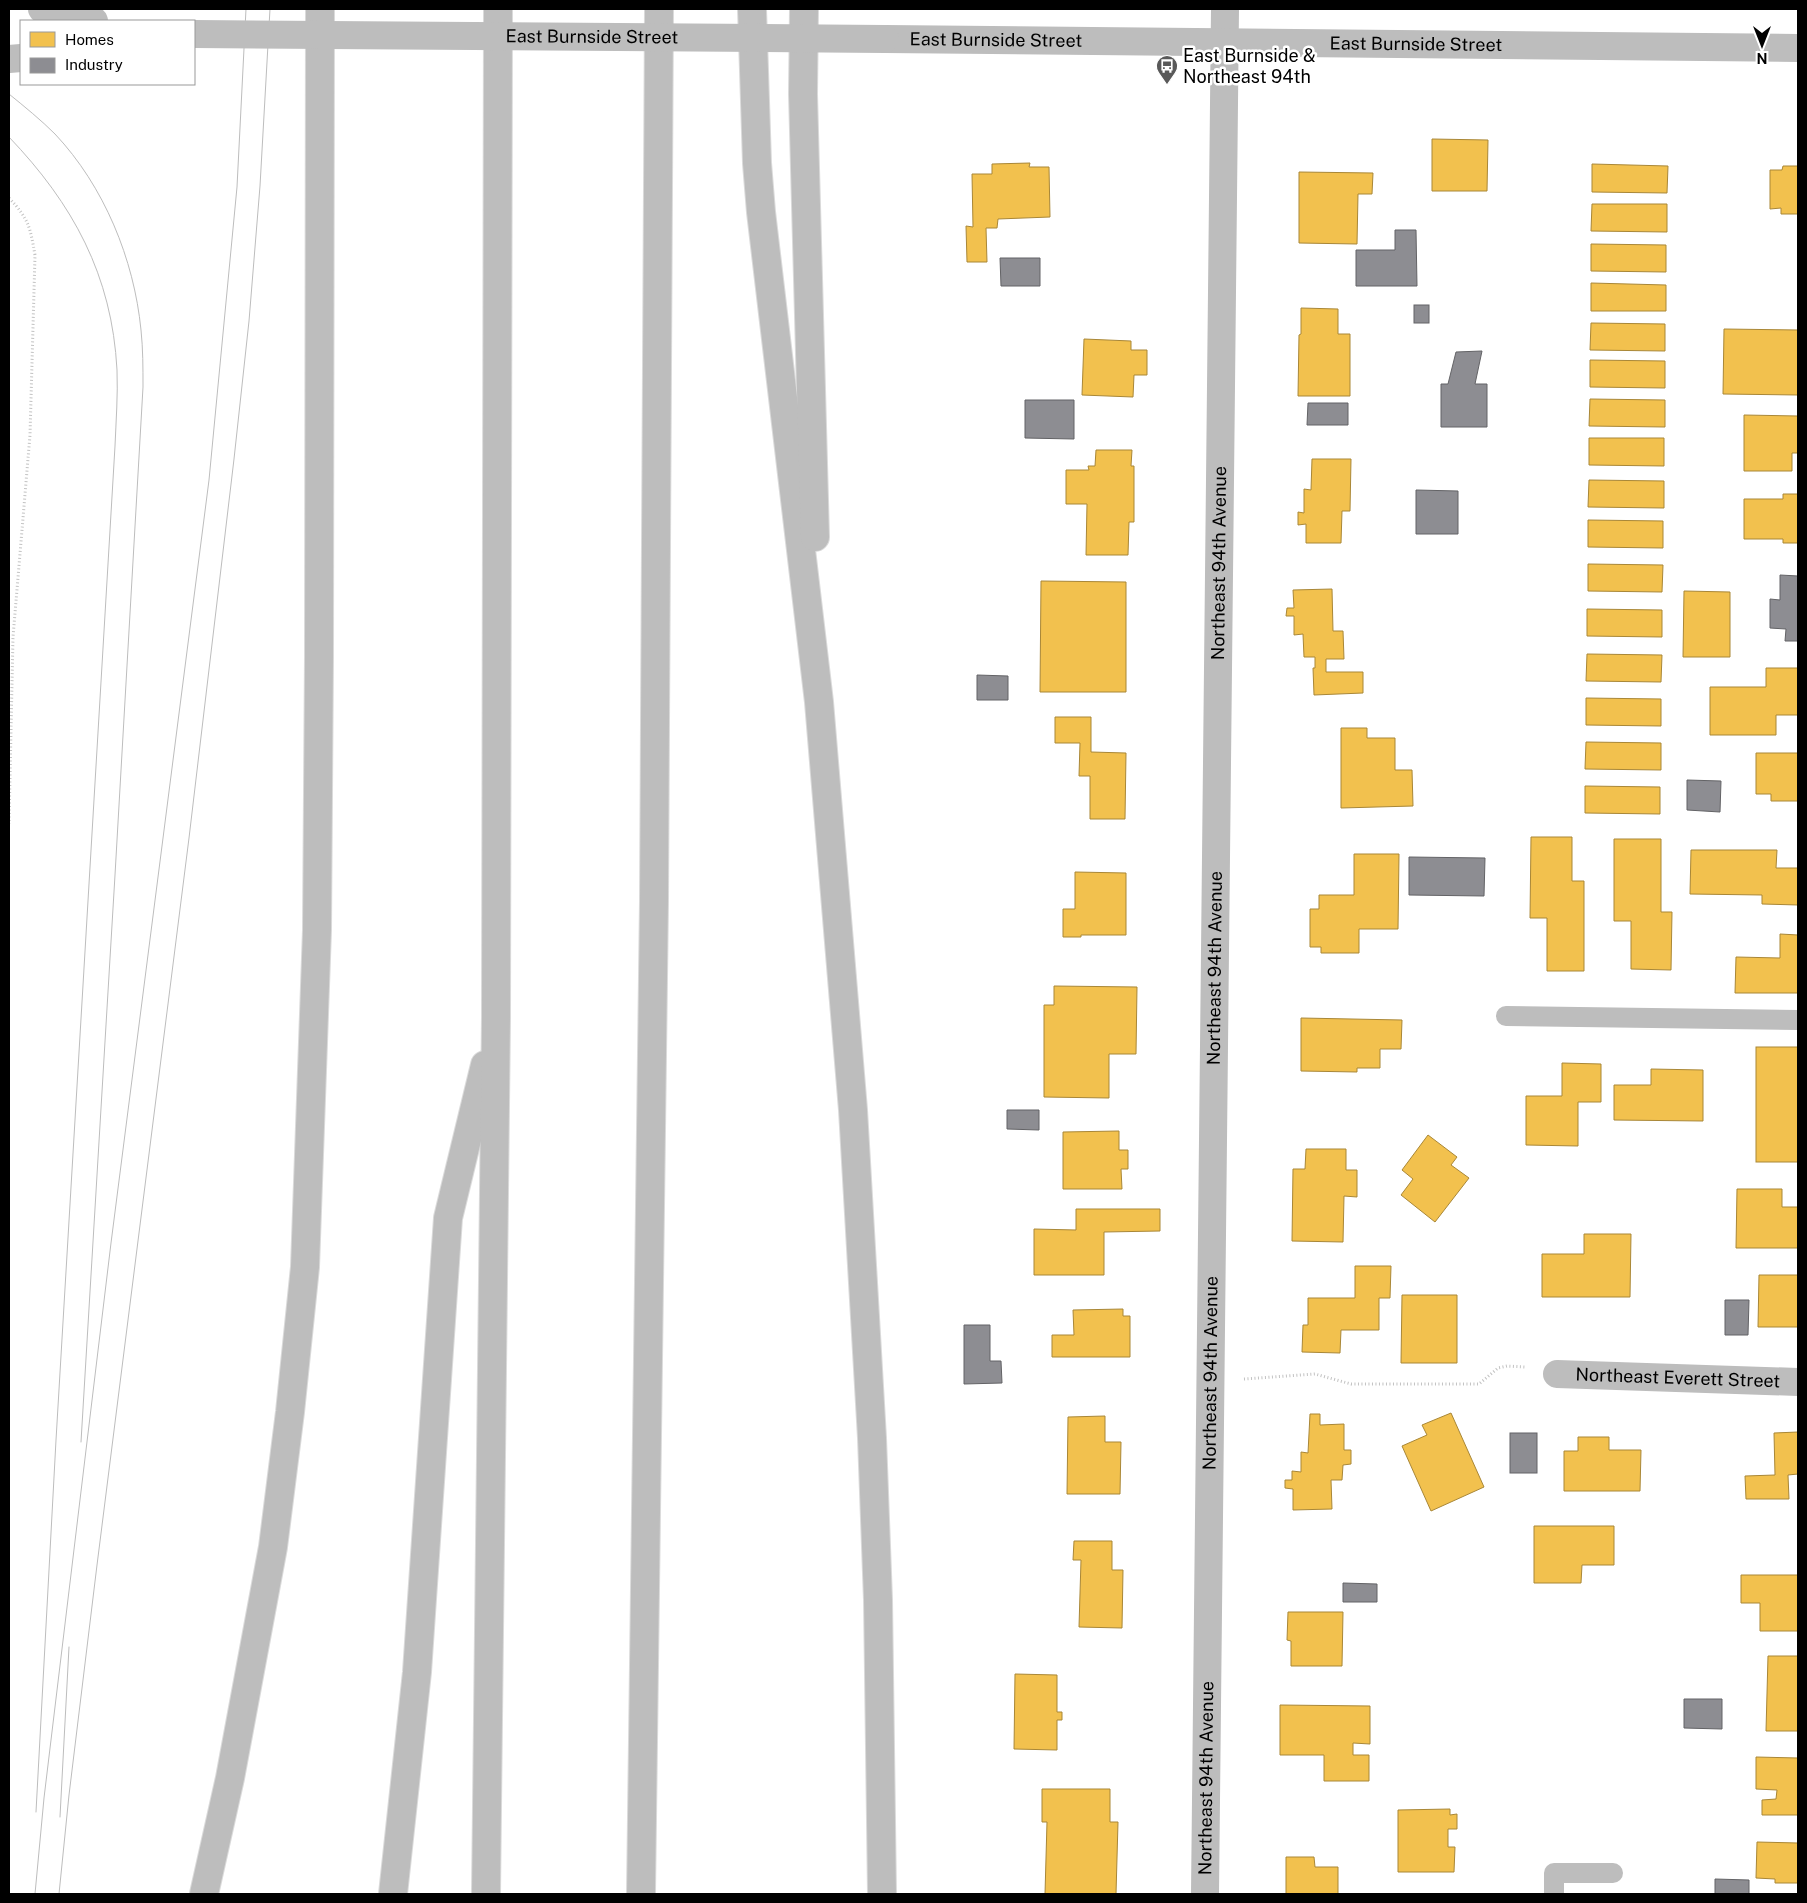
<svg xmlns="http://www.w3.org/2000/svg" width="1807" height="1903" viewBox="0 0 1807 1903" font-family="'Public Sans',sans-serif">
<rect width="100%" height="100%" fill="#fff"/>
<g fill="#f2c14e" stroke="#a98737">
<path d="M1432 139 1488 140 1487 191H1432Z"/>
<path d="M1030 163 1029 167H1049L1050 217 998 219 997 228H986L987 262H967L966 226 973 227 972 174H992V164Z"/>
<path d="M1592 164 1668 166 1667 193 1592 192Z"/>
<path d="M1783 166H1798V214H1781V208L1770 209V170H1782Z"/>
<path d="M1299 172 1373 173 1372 194H1358L1357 244 1299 243Z"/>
<path d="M1592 204H1667V232L1591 231Z"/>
<path d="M1591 244 1666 245V272L1591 271Z"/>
<path d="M1591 283 1666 285V311H1591Z"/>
<path d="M1301 308 1338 309V334H1350V396H1298L1299 335 1301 334Z"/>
<path d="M1591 323 1665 324V351L1590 350Z"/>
<path d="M1724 329 1798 330V395L1723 394Z"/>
<path d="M1084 339 1131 341V350H1147V375H1134L1133 397 1082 395Z"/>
<path d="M1590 360 1665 361V388L1590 387Z"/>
<path d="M1590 399 1665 400V427L1589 426Z"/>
<path d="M1744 415 1798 416V453H1792V471H1744Z"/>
<path d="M1589 438H1664V466L1589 465Z"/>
<path d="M1096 450H1132L1131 466H1134V522H1129L1128 555H1086L1087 504H1066V470H1089L1088 466H1095Z"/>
<path d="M1312 459H1351L1350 511H1342L1341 543H1306V524L1298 525V512L1304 513V489L1311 490Z"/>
<path d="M1589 480 1664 481V508L1588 507Z"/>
<path d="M1783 494H1798V543H1783V539H1744V499H1783Z"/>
<path d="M1588 520 1663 521V548L1588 547Z"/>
<path d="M1588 564 1663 565 1662 592 1588 591Z"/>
<path d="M1041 581 1126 582V692H1040Z"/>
<path d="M1332 589 1333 631H1343L1344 659H1326V672H1363V693L1314 695 1313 668H1315V657H1304L1303 634 1294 635V616H1286L1287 608H1294L1293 590Z"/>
<path d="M1684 591 1730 592V657H1683Z"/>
<path d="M1587 609 1662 610V637L1587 636Z"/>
<path d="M1587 654 1662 655 1661 682 1586 681Z"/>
<path d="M1766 668H1798V715H1776V735H1710V687H1766Z"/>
<path d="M1586 698 1661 699V726L1586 725Z"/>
<path d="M1055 717H1091V752L1126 753 1125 819H1090V776H1079L1080 743H1055Z"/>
<path d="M1341 728H1367V738H1395V770H1412L1413 806 1341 808Z"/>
<path d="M1586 742 1661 743V770L1585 769Z"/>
<path d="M1756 753H1798V801H1771V794H1756Z"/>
<path d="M1585 786 1660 787V814L1585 813Z"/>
<path d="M1531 837H1572V881H1584V971H1547V918H1530Z"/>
<path d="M1614 839H1661V912H1672L1671 970 1631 969V921H1614Z"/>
<path d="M1691 850H1777L1776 868H1798V905L1762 904V895L1690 894Z"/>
<path d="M1354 854H1399L1398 929H1359V953H1321V947H1310V909H1319V895H1354Z"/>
<path d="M1075 872 1126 873V935H1081V937H1063V909H1075Z"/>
<path d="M1780 934 1798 935V993H1735L1736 957 1780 958Z"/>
<path d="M1054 986 1137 987 1136 1054H1109V1098L1044 1097V1005H1054Z"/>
<path d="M1301 1018 1402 1020 1401 1049H1380V1068H1357V1072L1301 1071Z"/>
<rect x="1756" y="1047" width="42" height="115"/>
<path d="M1562 1063 1601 1064V1102H1578V1146L1526 1145V1096H1562Z"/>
<path d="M1651 1069 1703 1070V1121L1614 1120V1085H1651Z"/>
<path d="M1119 1131V1150H1128V1169H1121L1122 1189H1063V1132Z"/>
<path d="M1428 1135 1457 1157 1451 1165 1469 1178 1435 1222 1401 1195 1413 1179 1402 1170Z"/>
<path d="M1306 1149H1346V1170H1357V1197L1344 1196 1343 1242 1292 1241 1293 1169H1305Z"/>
<path d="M1737 1189H1782V1207H1798V1248H1736Z"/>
<path d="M1076 1209H1160V1231L1104 1232V1275H1034V1229L1076 1230Z"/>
<path d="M1584 1234H1631L1630 1297H1542V1254H1584Z"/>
<path d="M1355 1266H1391L1390 1298H1379V1330H1341L1340 1353 1302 1352 1303 1325H1308V1298H1355Z"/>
<path d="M1759 1275H1798V1327H1758Z"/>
<path d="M1402 1295H1457V1363H1401Z"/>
<path d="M1123 1309V1316H1130V1357H1052V1335H1074L1073 1310Z"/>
<path d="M1451 1413 1484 1487 1431 1511 1402 1446 1427 1435 1422 1425Z"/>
<path d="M1310 1414H1320V1425L1344 1424V1450H1351V1464L1343 1465 1342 1480H1331L1332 1509 1293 1510V1489L1285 1488V1480H1292V1471L1301 1472V1452L1308 1453Z"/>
<path d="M1105 1416V1442H1121L1120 1494H1067L1068 1417Z"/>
<path d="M1798 1432V1474L1788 1475 1789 1499H1746L1745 1476 1775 1475 1774 1433Z"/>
<path d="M1578 1437H1609V1450H1641L1640 1491H1564V1451H1578Z"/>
<path d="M1534 1526H1614V1565H1582L1581 1583H1534Z"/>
<path d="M1074 1541H1112V1570H1123L1122 1628 1079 1627 1081 1560H1073Z"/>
<path d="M1741 1575H1798V1631H1760V1603H1741Z"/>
<path d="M1288 1612H1343L1342 1666H1291V1641L1287 1640Z"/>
<path d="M1768 1656H1798V1731H1766Z"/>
<path d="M1015 1674 1057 1675V1712H1062V1720H1057V1750L1014 1749Z"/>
<path d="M1280 1705 1370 1706V1744L1353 1743V1755H1369V1781H1324V1755H1280Z"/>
<path d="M1756 1757 1798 1758V1815H1762V1800L1776 1799 1777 1790 1756 1789Z"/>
<path d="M1042 1789H1110V1822H1118L1116 1894H1045L1047 1822H1042Z"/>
<path d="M1450 1809V1815L1457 1814V1829H1448V1847H1455L1454 1872H1398V1810Z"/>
<path d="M1757 1842 1798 1843V1883H1775V1879L1756 1878Z"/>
<path d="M1286 1857H1314L1315 1867H1338V1894H1286Z"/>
</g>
<g fill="#8d8d92" stroke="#636366">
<path d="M1395 230H1416L1417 286H1356V250H1395Z"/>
<path d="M1000 258H1040V286H1001Z"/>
<rect x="1414" y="305" width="15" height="18"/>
<path d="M1482 351 1475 384H1487V427H1441V384H1448L1456 352Z"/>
<path d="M1025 400H1074V439L1025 438Z"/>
<path d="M1308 403H1348V425H1307Z"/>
<path d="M1416 490 1458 491V534H1416Z"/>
<path d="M1780 575 1798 576V641H1785L1786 629 1770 628V599L1780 600Z"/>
<path d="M977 675 1008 676V700H977Z"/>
<path d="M1687 780 1721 781 1720 812 1687 810Z"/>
<path d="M1409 857 1485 858 1484 896 1409 895Z"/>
<path d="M1007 1110H1039V1130L1007 1129Z"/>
<path d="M1725 1300H1749L1748 1335H1725Z"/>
<path d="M964 1325H990V1361H1001L1002 1383 964 1384Z"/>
<rect x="1510" y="1433" width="27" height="40"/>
<path d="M1343 1583 1377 1584V1602H1343Z"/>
<path d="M1684 1699H1722V1729L1684 1728Z"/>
<path d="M1715 1879 1749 1880V1894H1715Z"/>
</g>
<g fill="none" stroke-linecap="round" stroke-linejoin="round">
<g stroke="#dbdbdb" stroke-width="30">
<g id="motorway">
<path d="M752 9 757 163 761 212 819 702 853 1110 872 1438 878 1600 882 1894"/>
<path d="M804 9 803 94 815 537"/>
<path d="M204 1894 230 1778 273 1547 290 1412 305 1267 317 930 319 656 320 9"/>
<path d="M393 1894 417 1672 448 1218 485 1065"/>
<path d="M486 1894 496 1017 498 9"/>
<path d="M641 1894 654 901 659 9"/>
</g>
</g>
<g stroke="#c2c2c2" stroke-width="3" stroke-dasharray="1 2.5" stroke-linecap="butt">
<path d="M9 198C29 219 30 227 35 255L30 435 13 637 9 824"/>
<path d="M1244 1379 1315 1374 1351 1384H1479L1498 1368 1507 1366 1525 1367"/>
</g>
<g stroke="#bdbdbd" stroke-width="20">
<path d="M1506 1016 1798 1020"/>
<path d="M1554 1894V1873H1613"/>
</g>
<g stroke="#bdbdbd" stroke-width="28">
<path id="s1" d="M1557 1374 1798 1382"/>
<path id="s2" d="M1205 1894 1225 9"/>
</g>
<g stroke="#bdbdbd" stroke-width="28">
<path d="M42 9 63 10 94 21"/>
<path id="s3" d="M885 39 1798 48"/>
<path d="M9 59 21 58"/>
</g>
<use href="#motorway" stroke="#bdbdbd" stroke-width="28"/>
<g stroke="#bdbdbd" stroke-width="1">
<path d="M9 94C25 107 41 120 55 134 104 186 134 259 141 330 143 349 143 368 143 387L115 875 81 1442"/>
<path d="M9 137C73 204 112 275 117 370 118 395 116 421 115 446L56 1440 36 1812"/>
<path d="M60 1817 69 1647"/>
<path d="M35 1894 44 1798 111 1243 209 480 237 187 246 9"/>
<path d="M59 1894 69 1795 97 1565 189 838 234 459 249 321 260 186 270 9"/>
</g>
<path stroke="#bdbdbd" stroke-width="28" id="s4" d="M194 34 885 39"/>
</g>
<defs>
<g id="bus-pin" transform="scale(1.125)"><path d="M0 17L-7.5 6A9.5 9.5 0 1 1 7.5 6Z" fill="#595959" stroke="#fff"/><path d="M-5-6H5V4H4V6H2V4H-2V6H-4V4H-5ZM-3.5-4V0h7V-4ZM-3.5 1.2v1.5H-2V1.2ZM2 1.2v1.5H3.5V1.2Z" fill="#fff"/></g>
</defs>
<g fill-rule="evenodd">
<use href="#bus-pin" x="1167" y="66"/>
</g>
<g text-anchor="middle" stroke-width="5" stroke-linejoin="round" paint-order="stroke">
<g font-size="18" fill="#000" stroke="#fff">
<text dy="6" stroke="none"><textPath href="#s4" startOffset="398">East Burnside Street</textPath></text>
<text dy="6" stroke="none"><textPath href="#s3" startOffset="111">East Burnside Street</textPath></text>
<text dy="6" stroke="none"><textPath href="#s3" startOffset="531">East Burnside Street</textPath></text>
<text dy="6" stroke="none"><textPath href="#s2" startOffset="1331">Northeast 94th Avenue</textPath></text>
<text dy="6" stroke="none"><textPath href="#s2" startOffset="926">Northeast 94th Avenue</textPath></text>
<text dy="6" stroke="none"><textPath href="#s2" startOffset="521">Northeast 94th Avenue</textPath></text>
<text dy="6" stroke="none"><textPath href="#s1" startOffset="121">Northeast Everett Street</textPath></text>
<text dy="6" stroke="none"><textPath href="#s2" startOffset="116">Northeast 94th Avenue</textPath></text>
</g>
<g font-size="18" fill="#000" stroke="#fff" text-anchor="start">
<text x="1183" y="62">East Burnside &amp;<tspan x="1183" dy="21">Northeast 94th</tspan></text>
</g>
</g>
<rect width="1807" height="1903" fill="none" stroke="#000000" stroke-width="20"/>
<rect x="20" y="20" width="175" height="65" fill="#ffffff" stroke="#999999"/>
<rect x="30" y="32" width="25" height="15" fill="#f2c14e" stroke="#999999"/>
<text x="65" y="45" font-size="15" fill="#000000">Homes</text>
<rect x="30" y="58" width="25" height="15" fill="#8d8d92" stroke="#999999"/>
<text x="65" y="70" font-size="15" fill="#000000">Industry</text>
<g transform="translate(1762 45) rotate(180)" stroke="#ffffff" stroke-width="4" paint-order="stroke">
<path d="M0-4L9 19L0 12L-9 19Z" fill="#000000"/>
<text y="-8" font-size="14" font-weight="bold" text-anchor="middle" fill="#000000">N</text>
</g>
</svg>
